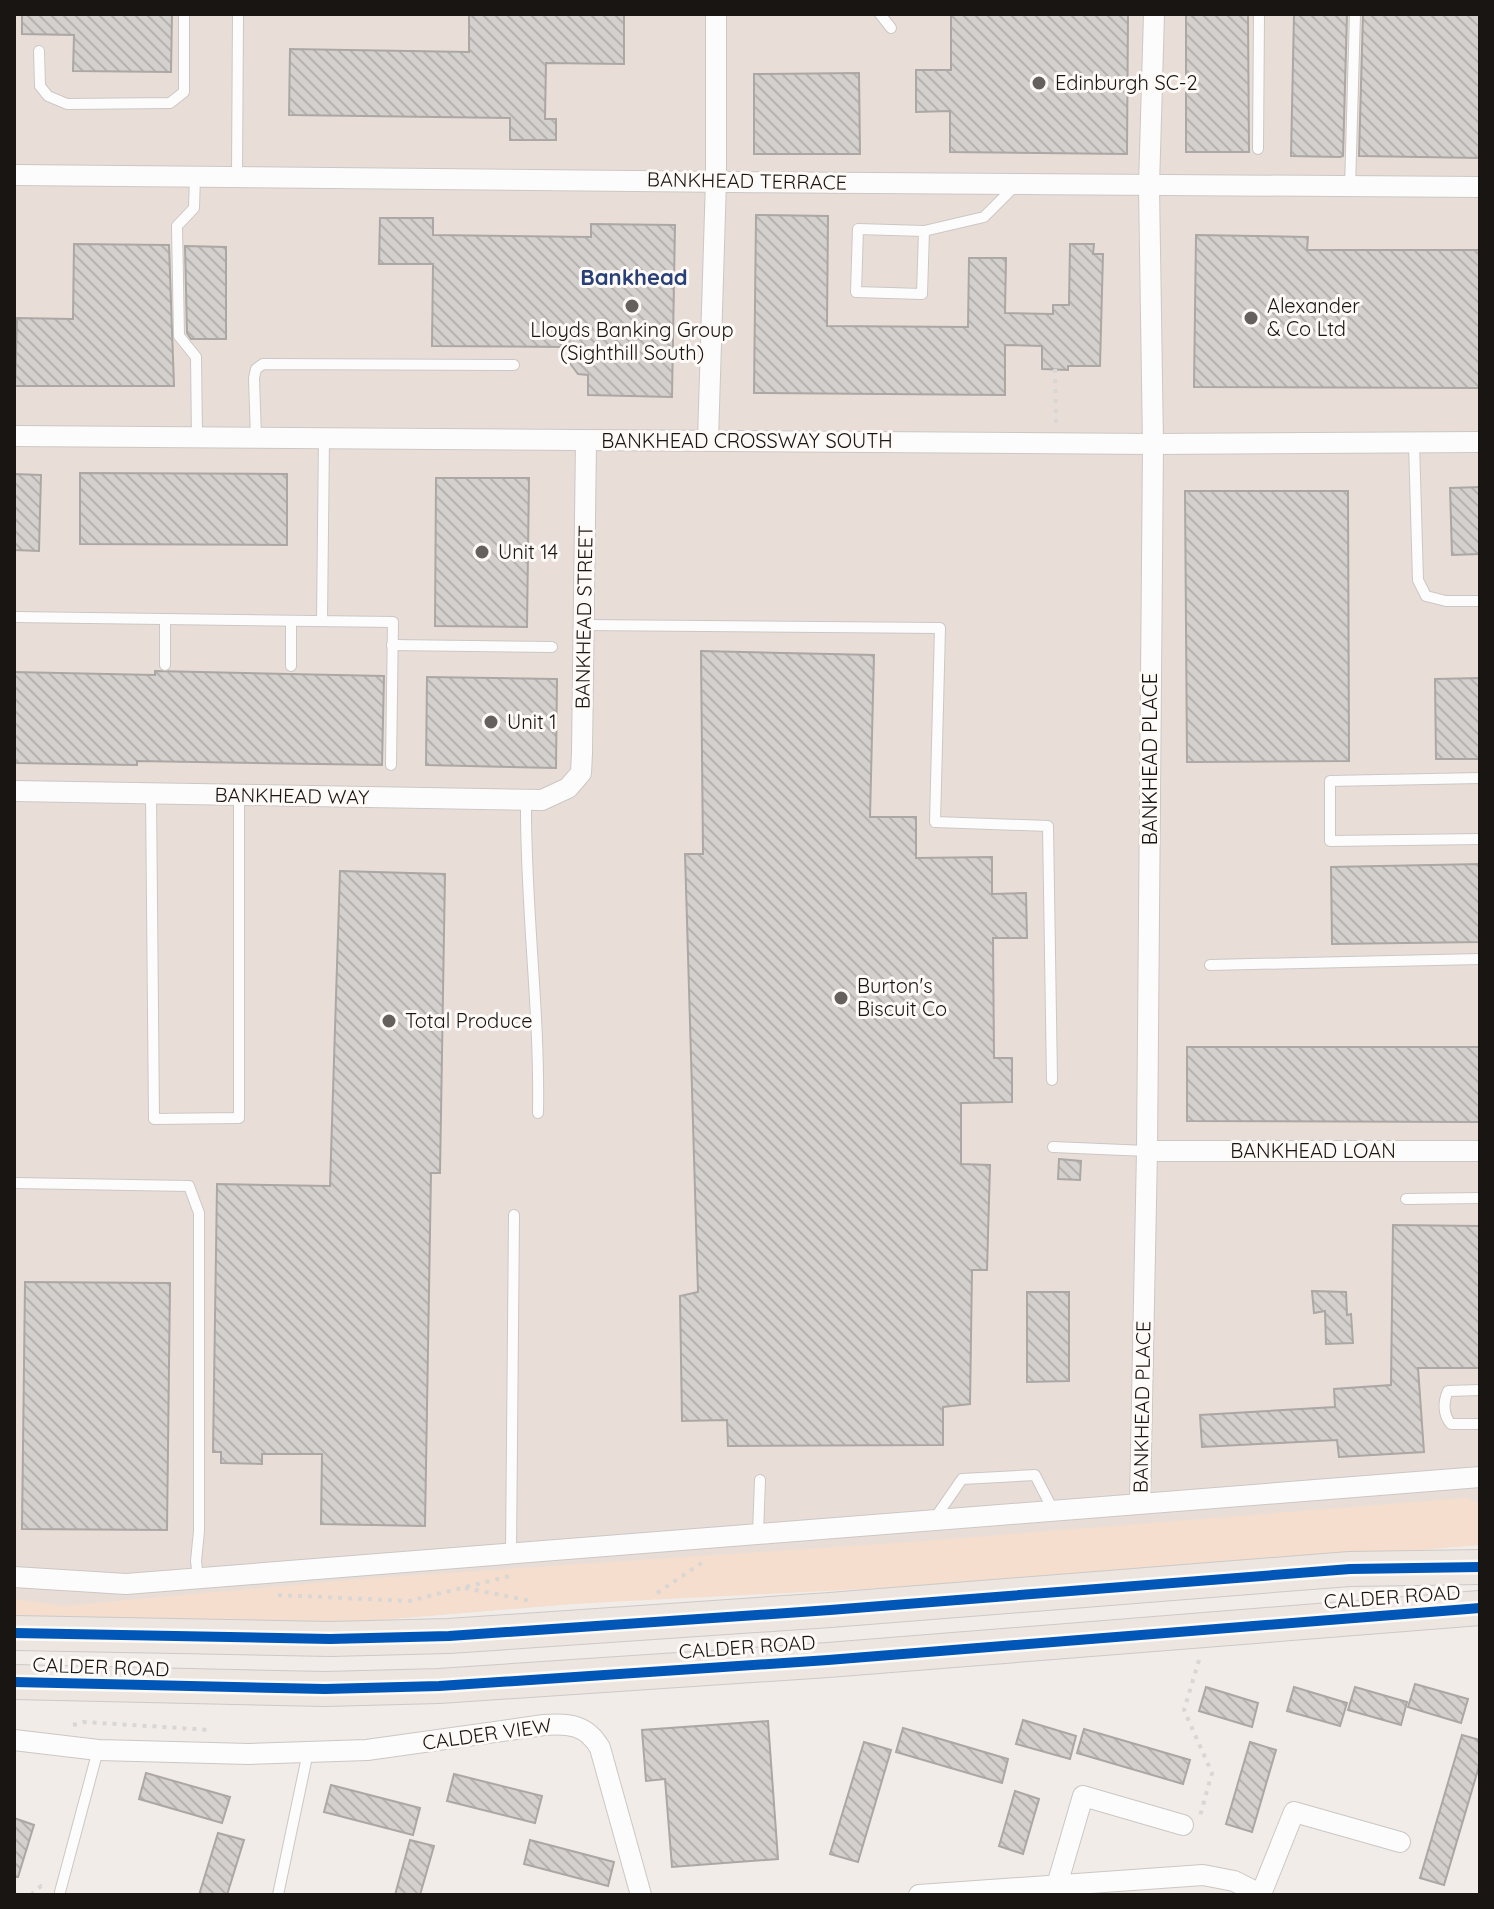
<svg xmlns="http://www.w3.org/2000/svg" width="1494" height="1909" viewBox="0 0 1494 1909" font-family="Quicksand,sans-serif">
<defs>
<pattern id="building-back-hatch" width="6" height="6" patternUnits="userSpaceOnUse" patternTransform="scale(2)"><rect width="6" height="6" fill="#d4d0cd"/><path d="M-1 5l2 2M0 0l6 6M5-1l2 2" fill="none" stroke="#b5b2af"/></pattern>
</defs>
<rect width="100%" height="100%" fill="#f1ece8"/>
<path fill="#e9ded7" d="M14 14H1480V1545L571 1604 305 1626 14 1620Z"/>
<path fill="#f5decd" d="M1466 1498 1480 1504V1545L1094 1577 571 1604 305 1626 14 1620V1599L64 1606 360 1579 925 1541Z"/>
<g fill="url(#building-back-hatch)" stroke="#aba7a4" stroke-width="2">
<path d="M22 14H172L171 72 73 71 74 35 22 34Z"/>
<path d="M469 14H624V64L546 63 545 119H556V140H510V118L289 115 290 49 469 52Z"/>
<path d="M951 14H1128L1127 154 950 152V111L916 112V70H951Z"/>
<path d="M1186 14H1248L1249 152H1186Z"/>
<path d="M1294 14H1347L1343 156 1340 157 1291 156Z"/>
<path d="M1363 14H1480V158L1359 156Z"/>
<path d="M859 73 860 154H754V74Z"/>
<path d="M756 215 828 216 827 326 968 327 969 258H1006L1005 313 1053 314V305H1069L1070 244H1094L1093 254H1103L1100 366H1068V370L1042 369V346L1005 345V395L754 393Z"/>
<path d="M380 218H433V235L591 237V224L675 225 672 397 588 395V375L578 374 569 362V347L432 346 433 264H379Z"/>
<path d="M1196 235 1308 237 1307 250H1480V388L1194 387Z"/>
<path d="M74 244 169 245 174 386H15L17 318 73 319Z"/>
<path d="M185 246 226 247V339H191L187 333Z"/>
<path d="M80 473 287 474V545L80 544Z"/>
<path d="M14 474 41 475 39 551 14 550Z"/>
<path d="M436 478H529L527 627 435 626Z"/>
<path d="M1480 487V554L1452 555 1450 488Z"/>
<path d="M1185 491H1348L1349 761 1187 762Z"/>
<path d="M701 651 874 655 870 817H916V858L992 857V894L1026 893 1027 938H993L994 1058H1012V1102L961 1103V1164L990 1165 987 1270H972L970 1404 943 1407V1445L728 1446 727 1420 682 1421 680 1296 698 1292 685 854H703Z"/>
<path d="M155 671 384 676 382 765 137 761V765L14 763V672L155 675Z"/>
<path d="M427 677 557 679 556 768 426 765Z"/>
<path d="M1480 678V759H1436L1435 679Z"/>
<path d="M1480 864V942L1332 944 1331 867Z"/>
<path d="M340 871 445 874 440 1173H431L425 1526 321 1524 322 1454H262V1464L221 1463V1452H213L217 1184 330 1186Z"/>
<path d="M1187 1047H1480V1122L1187 1121Z"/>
<path d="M1059 1159 1081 1161 1080 1180 1058 1179Z"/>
<path d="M1393 1225 1480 1226V1368H1418L1424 1452 1339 1457 1337 1440 1202 1447 1200 1415 1335 1407 1334 1389 1391 1385Z"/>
<path d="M25 1282 170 1283 167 1530 22 1529Z"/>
<path d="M1312 1291 1346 1292 1347 1315 1351 1314 1353 1343 1326 1344 1325 1311 1314 1313Z"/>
<path d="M1027 1292H1069V1381L1027 1382Z"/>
<path d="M1415 1684 1468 1699 1461 1723 1408 1707Z"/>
<path d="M1206 1687 1258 1703 1252 1727 1199 1711Z"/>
<path d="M1294 1687 1347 1703 1340 1726 1287 1711Z"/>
<path d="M1355 1687 1407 1702 1401 1725 1348 1710Z"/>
<path d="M1023 1720 1076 1736 1070 1759 1016 1744Z"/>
<path d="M768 1721 778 1859 672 1867 665 1779 646 1781 642 1730Z"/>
<path d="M903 1728 1008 1759 1002 1783 896 1752Z"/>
<path d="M1084 1729 1190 1760 1183 1784 1077 1753Z"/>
<path d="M1462 1735 1480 1740V1763L1444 1885 1420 1878Z"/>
<path d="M864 1742 891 1750 858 1862 830 1854Z"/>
<path d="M1250 1742 1276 1750 1252 1832 1226 1824Z"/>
<path d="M146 1773 230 1797 222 1823 139 1799Z"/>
<path d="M454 1774 542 1796 535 1823 447 1801Z"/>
<path d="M331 1785 420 1808 413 1835 324 1812Z"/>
<path d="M1015 1791 1039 1799 1023 1854 999 1846Z"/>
<path d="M14 1818 34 1825 18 1877H14Z"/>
<path d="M218 1833 244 1840 227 1895H199Z"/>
<path d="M410 1840 434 1846 420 1895H395Z"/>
<path d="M530 1840 614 1862 608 1886 524 1864Z"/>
</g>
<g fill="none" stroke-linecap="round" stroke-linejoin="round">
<g stroke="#cbc7c4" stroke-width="12">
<g id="service">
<path d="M880 14 891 28"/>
<path d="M39 51 40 86 48 96 67 104 170 103 184 92V14"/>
<path d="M1258 149 1259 14"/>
<path d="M195 176 194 208 177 226 179 336 196 357 197 437"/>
<path d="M237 176 238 14"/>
<path d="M1350 187 1355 14"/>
<path d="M924 231 922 294 856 292 858 229 924 231 984 217 1015 186"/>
<path d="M256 438 254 378 256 369 263 364 514 365"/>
<path d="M1414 443 1418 580 1426 596 1446 601H1480"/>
<path d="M14 617 393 622 391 765"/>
<path d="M322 621 324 438"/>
<path d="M584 625 940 628 935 822 1048 826 1052 1080"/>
<path d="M392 645 552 647"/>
<path d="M165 665V619"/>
<path d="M291 666V621"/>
<path d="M1480 778 1330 781V841L1480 839"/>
<path d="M151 793 154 1119 239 1118V795"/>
<path d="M526 800C525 905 540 1009 538 1113"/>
<path d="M1210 965 1480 959"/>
<path d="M1053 1147 1147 1151"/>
<path d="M14 1183 189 1186 199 1213V1531L196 1561 198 1578"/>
<path d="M1406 1199 1480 1198"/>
<path d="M1480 1390 1448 1391C1443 1402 1443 1415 1451 1424H1480"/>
<path d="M935 1518 962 1479 1035 1475 1053 1510"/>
<path d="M758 1533 760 1480"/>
<path d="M511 1553 514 1215"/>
<path d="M60 1892 98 1750"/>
<path d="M278 1895 308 1752"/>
</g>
</g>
<g stroke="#cbc7c4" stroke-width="22">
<g id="minor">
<path d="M14 175C503 179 991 186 1480 187"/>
<path d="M14 436 1153 444 1480 442"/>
<path d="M708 440 716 180V14"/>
<path d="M14 791 542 800 568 788 581 773 582 753 586 441"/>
<path d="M1147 1151H1480"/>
<path d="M1140 1503 1147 1151 1153 444 1149 186 1154 14"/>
<path d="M14 1577 126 1584 1480 1477"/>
<path d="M14 1740 98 1750 249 1754 367 1750 544 1725C569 1723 587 1725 600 1748L641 1895"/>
<path d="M1057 1885 1083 1796 1183 1825"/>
<path d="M1261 1894 1294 1812 1400 1842"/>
<path d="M919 1895 1203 1875 1234 1881 1262 1895"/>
</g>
</g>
<g stroke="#ccc9c8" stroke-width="36">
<g id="primary">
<path d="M14 1633 330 1639 449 1636 830 1610 1350 1569 1480 1567"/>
<path d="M14 1682 325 1689 439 1686 828 1660 1480 1608"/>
</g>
</g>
<g stroke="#d8d7d6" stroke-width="4" stroke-dasharray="4 6" stroke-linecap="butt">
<path d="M1055 369 1056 423"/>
<path d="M465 1588 531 1601"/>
<path d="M657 1593 706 1560"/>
<path d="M278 1595 409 1601 510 1576"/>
<path d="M1199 1660 1184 1710 1212 1773 1200 1816"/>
<path d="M73 1725 84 1722 212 1730"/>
<path d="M31 1895 41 1886 45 1887"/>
</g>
<use href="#service" stroke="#fdfcfc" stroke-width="10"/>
<use href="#minor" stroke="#fdfcfc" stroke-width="20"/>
<use href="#primary" stroke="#ede5e0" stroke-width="34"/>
<g stroke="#fefaf7" stroke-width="15">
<g id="cycleway">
<path d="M14 1633 330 1639 449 1636 830 1610 1350 1569 1480 1567"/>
<path d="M14 1682 325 1689 439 1686 828 1660 1480 1608"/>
</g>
</g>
<use href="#cycleway" stroke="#0057b8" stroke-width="10"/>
</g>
<g fill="#65605e" stroke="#fefaf7" stroke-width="3">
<circle cx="1039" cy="83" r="8"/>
<circle cx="632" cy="306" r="8"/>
<circle cx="1251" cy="318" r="8"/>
<circle cx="482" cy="552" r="8"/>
<circle cx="491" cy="722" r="8"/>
<circle cx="841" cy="998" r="8"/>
<circle cx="389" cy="1021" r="8"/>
</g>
<g text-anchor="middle" stroke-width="6" stroke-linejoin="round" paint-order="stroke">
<g font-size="20" fill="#191513" stroke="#fefaf7" text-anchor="start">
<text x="1055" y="90">Edinburgh SC-2</text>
<text x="1267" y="313">Alexander<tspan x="1267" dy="23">&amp; Co Ltd</tspan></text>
<text x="632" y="337" text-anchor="middle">Lloyds Banking Group<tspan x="632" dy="23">(Sighthill South)</tspan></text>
<text x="498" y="559">Unit 14</text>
<text x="507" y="729">Unit 1</text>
<text x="857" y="993">Burton's<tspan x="857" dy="23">Biscuit Co</tspan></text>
<text x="405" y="1028">Total Produce</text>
</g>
<g font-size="20" fill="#191513" stroke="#fefaf7">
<text transform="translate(747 181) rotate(1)" y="7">BANKHEAD TERRACE</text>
<text x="747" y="448">BANKHEAD CROSSWAY SOUTH</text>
<text transform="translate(584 617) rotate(-89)" y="7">BANKHEAD STREET</text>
<text transform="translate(1150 759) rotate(-90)" y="7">BANKHEAD PLACE</text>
<text transform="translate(292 796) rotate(1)" y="7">BANKHEAD WAY</text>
<text x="1313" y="1158">BANKHEAD LOAN</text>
<text transform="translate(1142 1407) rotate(-89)" y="7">BANKHEAD PLACE</text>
<text transform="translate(1392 1597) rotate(-4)" y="7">CALDER ROAD</text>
<text transform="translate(747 1647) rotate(-4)" y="7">CALDER ROAD</text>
<text transform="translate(101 1667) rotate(2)" y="7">CALDER ROAD</text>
<text transform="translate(487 1734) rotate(-8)" y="7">CALDER VIEW</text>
</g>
<g font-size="22" font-weight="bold" fill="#293f77" stroke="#fefaf7">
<text x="634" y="285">Bankhead</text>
</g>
</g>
<rect width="1494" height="1909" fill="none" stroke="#191513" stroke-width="32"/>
</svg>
